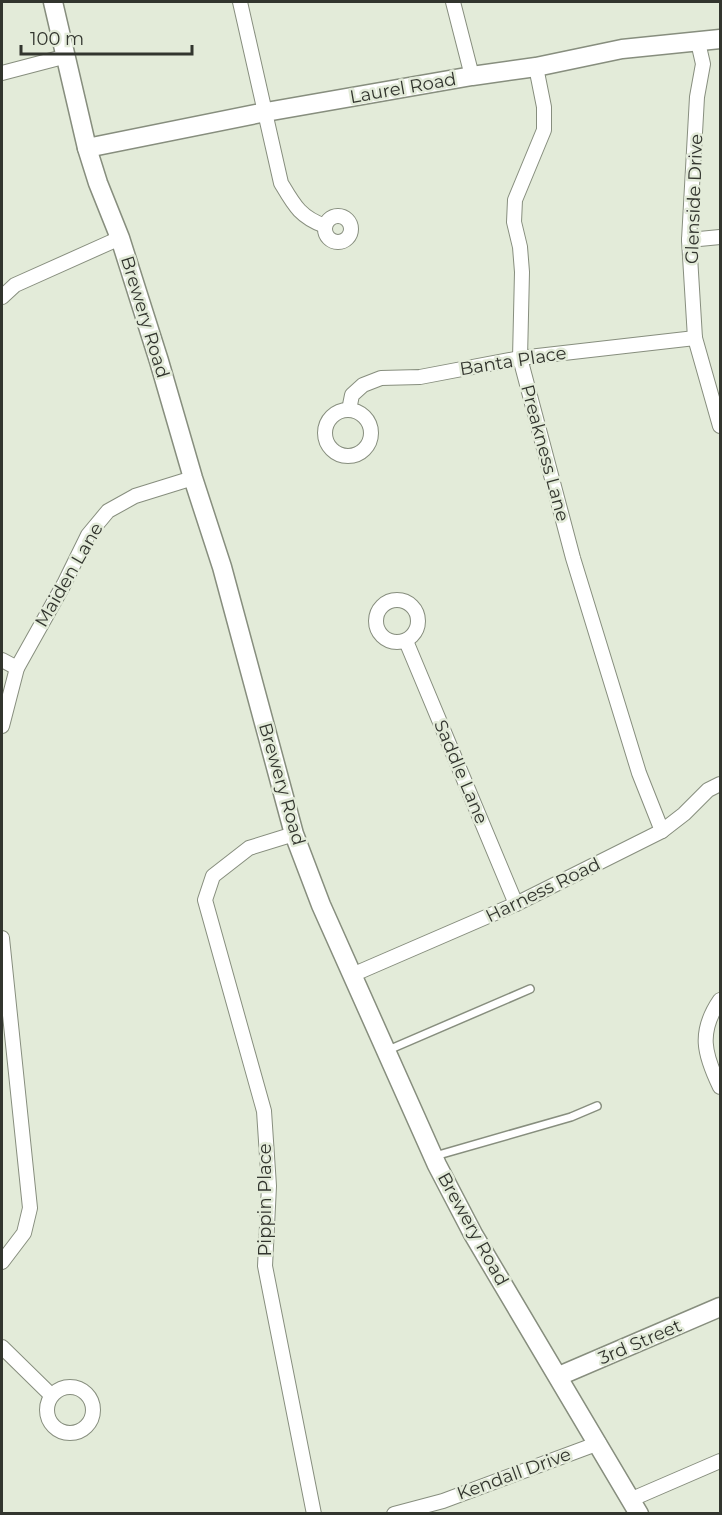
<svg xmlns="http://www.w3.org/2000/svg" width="722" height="1515" viewBox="0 0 722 1515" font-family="Montserrat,sans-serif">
<rect width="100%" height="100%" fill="#e3ebd9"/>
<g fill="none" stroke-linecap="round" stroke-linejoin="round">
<g stroke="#878e7e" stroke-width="10">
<g id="lane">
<path d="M386 1051 530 989"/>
<path d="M435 1156 571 1117 597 1106"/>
</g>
</g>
<g stroke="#878e7e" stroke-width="16">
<g id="street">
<path d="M240 2 281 183C294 205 300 217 325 226"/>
<path d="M453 2 472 76"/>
<path d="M698 42 703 64 697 97 689 240 695 338 720 426"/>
<path d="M536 67 544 107V130L515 200 514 222 520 247 522 272 520 358 573 558 639 773 662 831"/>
<path d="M2 73 67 56"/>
<circle cx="338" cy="229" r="13"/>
<path d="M689 240 720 237"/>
<path d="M2 297 15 285 120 238"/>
<path d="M349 410 352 395 363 385 381 378 420 377 520 358 695 338"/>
<circle cx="348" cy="433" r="23"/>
<circle cx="397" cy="621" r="21"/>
<path d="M406 641 516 904"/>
<path d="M2 660 17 668"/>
<path d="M2 726 17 668 64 584 88 535 108 511 135 496 193 478"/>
<path d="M294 834 249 848 213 876 205 900 264 1111 269 1186 265 1266 314 1514"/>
<path d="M2 938 30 1208 24 1233 2 1262"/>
<path d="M352 975 516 904 662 831 684 814 708 790 720 784"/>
<path d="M720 1000C698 1032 704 1054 720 1087"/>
<path d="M2 1347 51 1395"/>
<circle cx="70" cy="1410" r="23"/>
<path d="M632 1499 720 1461"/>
<path d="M394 1514 443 1501 599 1443"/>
</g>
</g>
<g stroke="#878e7e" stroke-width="21">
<g id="secondary">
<path d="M53 2 87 148 98 183 120 238 159 361 193 478 222 567 294 834 321 905 437 1165 473 1234 639 1514"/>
<path d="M87 148 266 112 472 76 536 67 622 49 720 39"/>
<path d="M559 1376 720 1307"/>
</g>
</g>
<use href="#lane" stroke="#fff" stroke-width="7"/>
<use href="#street" stroke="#fff" stroke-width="14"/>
<use href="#secondary" stroke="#fff" stroke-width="18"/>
</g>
<g text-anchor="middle" stroke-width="5" stroke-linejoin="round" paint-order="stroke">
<g font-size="18" fill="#32352e" stroke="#e3ebd9">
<text transform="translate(403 88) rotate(-10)" y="6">Laurel Road</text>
<text transform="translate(694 199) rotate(-88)" y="6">Glenside Drive</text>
<text transform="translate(145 317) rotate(73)" y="6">Brewery Road</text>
<text transform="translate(513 361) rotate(-9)" y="6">Banta Place</text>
<text transform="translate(545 453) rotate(75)" y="6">Preakness Lane</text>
<text transform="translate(69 575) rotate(-60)" y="6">Maiden Lane</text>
<text transform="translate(461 772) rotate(67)" y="6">Saddle Lane</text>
<text transform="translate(282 784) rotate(74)" y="6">Brewery Road</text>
<text transform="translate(543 890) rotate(-26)" y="6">Harness Road</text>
<text transform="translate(265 1200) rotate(-90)" y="6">Pippin Place</text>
<text transform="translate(473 1229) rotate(61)" y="6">Brewery Road</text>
<text transform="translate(640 1342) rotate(-23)" y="6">3rd Street</text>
<text transform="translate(514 1474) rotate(-20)" y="6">Kendall Drive</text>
</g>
</g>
<rect width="722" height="1515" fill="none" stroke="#32352e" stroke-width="6"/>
<path d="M21 45v9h171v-9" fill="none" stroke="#32352e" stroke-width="3"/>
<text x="30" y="45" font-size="18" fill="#32352e" stroke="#e3ebd9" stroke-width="4.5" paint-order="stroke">100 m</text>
</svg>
